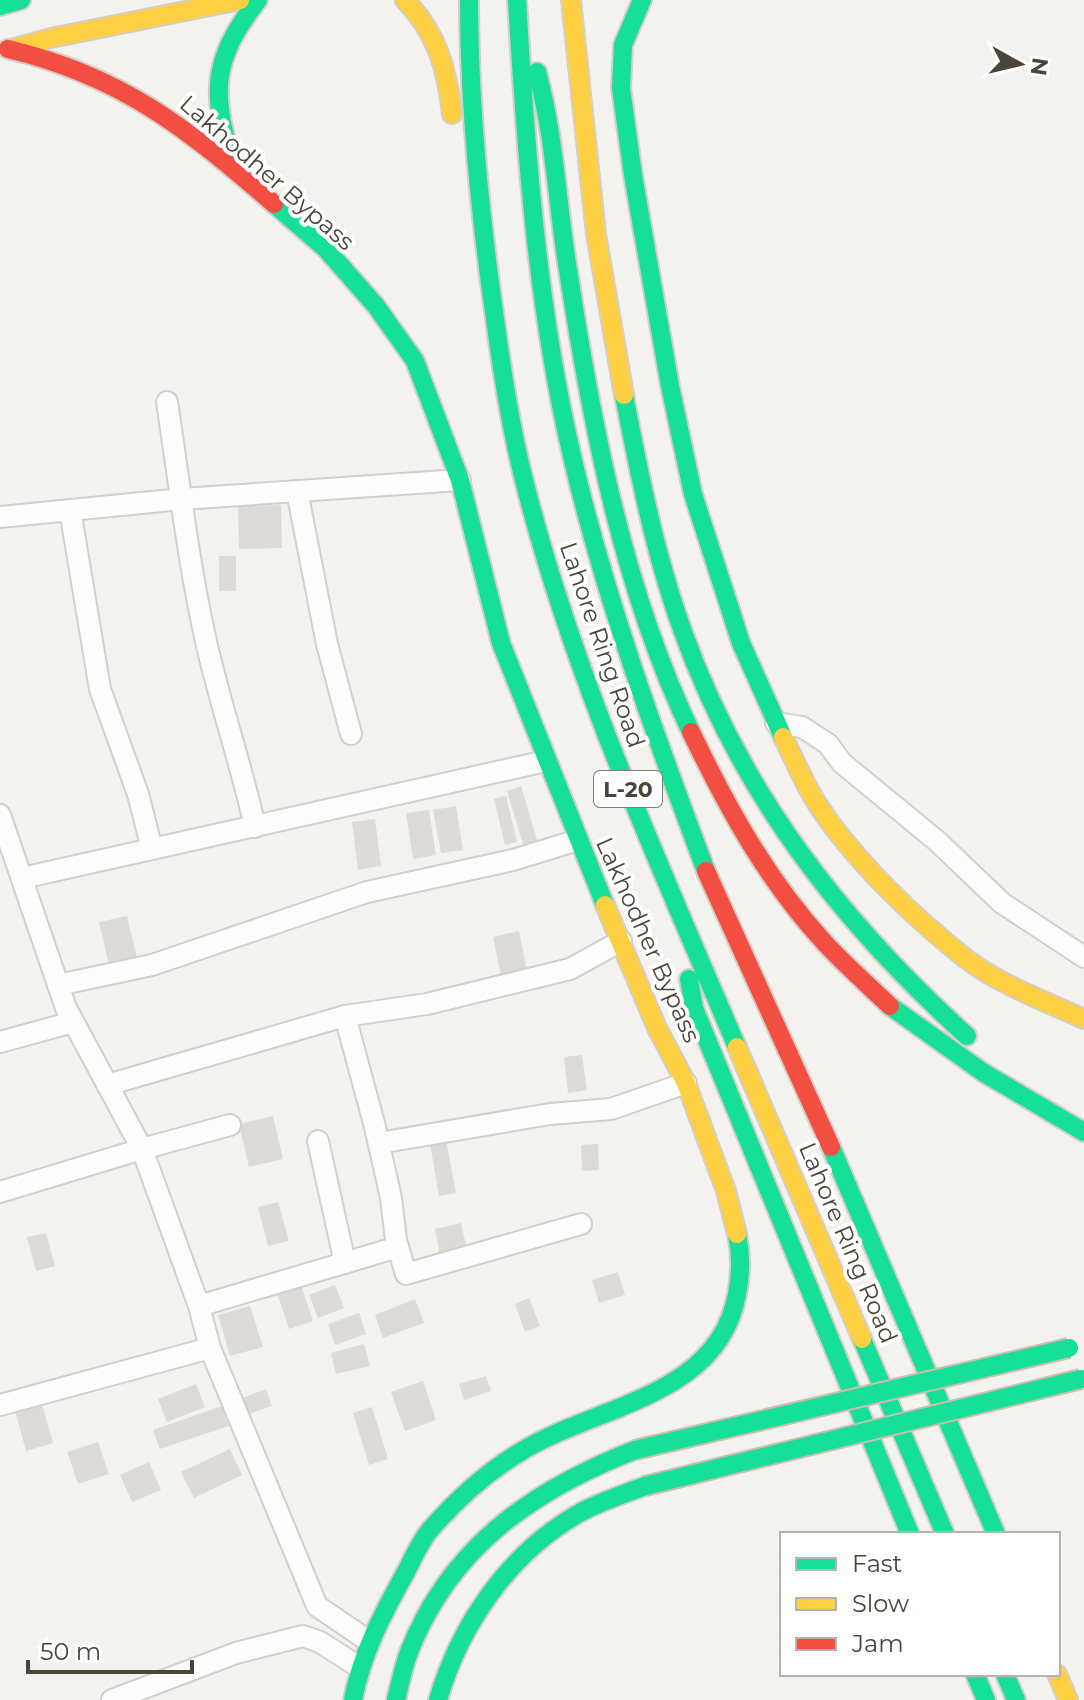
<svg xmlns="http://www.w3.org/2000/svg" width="1084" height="1700" viewBox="0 0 1084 1700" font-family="Montserrat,sans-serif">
<rect width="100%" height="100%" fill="#f4f2ee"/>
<g fill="#dedbd6">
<path d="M281 505 282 548 239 549 238 506Z"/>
<rect x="219" y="556" width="17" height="35"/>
<path d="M521 786 539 846 525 851 507 791Z"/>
<path d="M506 796 517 842 505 845 494 799Z"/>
<path d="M456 806 463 850 441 853 433 810Z"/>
<path d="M429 810 436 855 413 859 406 813Z"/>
<path d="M375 819 381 866 358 870 352 822Z"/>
<path d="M127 916 138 962 110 969 99 922Z"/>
<path d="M519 931 528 976 502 981 493 937Z"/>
<path d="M582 1055 587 1090 568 1093 564 1057Z"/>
<path d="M273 1116 283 1159 249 1167 239 1124Z"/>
<path d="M446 1140 456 1193 439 1196 430 1144Z"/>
<path d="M598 1144 599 1170 582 1171 581 1145Z"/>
<path d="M278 1202 289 1241 268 1246 258 1207Z"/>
<path d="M461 1223 468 1255 441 1261 435 1229Z"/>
<path d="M46 1233 55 1266 36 1271 27 1237Z"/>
<path d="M618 1272 625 1295 599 1303 592 1280Z"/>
<path d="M300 1282 313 1321 289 1329 276 1290Z"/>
<path d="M335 1285 344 1308 318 1318 309 1295Z"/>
<path d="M529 1298 540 1326 525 1332 515 1304Z"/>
<path d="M415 1299 424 1323 383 1338 375 1315Z"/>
<path d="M250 1306 263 1347 230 1356 218 1315Z"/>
<path d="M359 1313 366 1334 335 1345 328 1324Z"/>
<path d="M364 1344 370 1366 336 1374 331 1353Z"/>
<path d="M486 1376 491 1391 464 1400 459 1384Z"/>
<path d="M423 1381 436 1420 405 1431 391 1392Z"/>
<path d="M196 1384 205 1407 167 1422 158 1399Z"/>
<path d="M266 1389 272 1406 246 1415 240 1399Z"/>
<path d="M41 1400 53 1443 26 1451 14 1407Z"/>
<path d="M222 1406 229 1426 160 1449 153 1430Z"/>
<path d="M372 1407 388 1459 369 1465 353 1413Z"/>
<path d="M98 1442 109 1474 78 1484 67 1452Z"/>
<path d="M230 1449 242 1475 194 1498 181 1472Z"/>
<path d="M149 1462 161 1490 132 1502 120 1475Z"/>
</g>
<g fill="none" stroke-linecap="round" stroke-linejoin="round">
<g stroke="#d2d0cb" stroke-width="24">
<g id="street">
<path d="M167 402C179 480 188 560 205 637 219 701 241 763 255 827"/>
<path d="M297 491 327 644 351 734"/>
<path d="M70 510 100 689 138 794 152 849"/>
<path d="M0 517 182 499 460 480"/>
<path d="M776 723 802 727 828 744 842 763 937 841 1002 903 1084 957"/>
<path d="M0 815 66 1008 142 1149 199 1306 210 1348 317 1606 370 1642"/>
<path d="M22 878 546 761"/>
<path d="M58 985 152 965 367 892 513 860 578 840"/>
<path d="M0 1042 73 1022"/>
<path d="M107 1085 345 1016"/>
<path d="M318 1141 345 1263"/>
<path d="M379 1143 550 1114 611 1109 686 1083"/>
<path d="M0 1192 142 1149 230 1125"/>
<path d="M581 1224 406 1274 396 1240 391 1198 375 1127 345 1016 427 1004 570 969 621 941"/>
<path d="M199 1306 398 1247"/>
<path d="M0 1405 210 1348"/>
<path d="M112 1700 236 1653 303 1636 320 1642 359 1667"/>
</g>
</g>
<g stroke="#d3cfc5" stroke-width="22">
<g id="fast">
<path d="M469 0C469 110 480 217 496 326 503 378 511 430 524 480 573 676 658 861 737 1047"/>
<path d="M517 0C526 153 537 307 572 456 605 598 655 735 706 871"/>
<path d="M642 0 623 45 621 88 633 175 670 386 693 494 741 643 783 737"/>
<path d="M0 6 21 0"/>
<path d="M537 72C555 137 557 204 568 270 592 426 623 589 691 732"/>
<path d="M234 169C212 95 209 63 258 0"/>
<path d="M274 204 326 249 376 306 415 361 460 480 501 643 605 905"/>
<path d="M624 395C639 473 655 554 682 629 740 792 840 921 967 1036"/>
<path d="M689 979 694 1008 910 1534"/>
<path d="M890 1006 984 1073 1084 1132"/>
<path d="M831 1147 996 1534"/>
<path d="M862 1339 945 1534"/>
<path d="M975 1674 986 1700"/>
<path d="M1005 1674 1016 1700"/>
<path d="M353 1700C362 1653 383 1613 406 1572 413 1558 420 1542 430 1530 456 1500 488 1471 522 1451 597 1405 719 1397 737 1294 741 1274 741 1253 737 1234"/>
<path d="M396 1700C400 1684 403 1668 409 1652 450 1547 533 1490 635 1450"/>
<path d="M438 1700C460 1625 508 1555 576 1515 598 1502 622 1495 645 1486"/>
</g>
</g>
<g stroke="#d3cfc5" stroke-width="22">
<g id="slow">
<path d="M405 0C437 33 447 69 452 114"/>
<path d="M571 0 596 234 624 395"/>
<path d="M11 49 51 38 240 0"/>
<path d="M783 737C793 757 802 778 813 797 848 855 916 920 969 961 1001 985 1047 1002 1084 1019"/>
<path d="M605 905 657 1028 686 1083 726 1191 737 1234"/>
<path d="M737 1047 862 1339"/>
<path d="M1057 1674 1068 1700"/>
</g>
</g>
<g stroke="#d3cfc5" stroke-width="22">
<g id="jam">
<path d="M8 49C122 76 188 129 274 204"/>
<path d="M691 732C727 807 767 880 823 941 844 964 868 985 890 1006"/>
<path d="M706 871 831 1147"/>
</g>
</g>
<use href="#street" stroke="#fdfdfc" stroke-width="20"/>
<use href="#fast" stroke="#16e098" stroke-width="18"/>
<use href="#slow" stroke="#ffcf43" stroke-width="18"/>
<use href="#jam" stroke="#f24e42" stroke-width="18"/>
<g stroke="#ccbfa9" stroke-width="22" stroke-linecap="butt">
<g id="fast-bridge">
<path d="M635 1450 1069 1348"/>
<path d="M645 1486 1081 1379"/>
</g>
</g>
<use href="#fast-bridge" stroke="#16e098" stroke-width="18"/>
</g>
<g text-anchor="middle" stroke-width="8" stroke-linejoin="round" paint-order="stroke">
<rect fill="#fff" stroke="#817c74" stroke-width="2" x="594" y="771" width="68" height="36" rx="6"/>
<g font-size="22" font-weight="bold" fill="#4b4439">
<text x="628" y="797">L-20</text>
</g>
<g font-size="24" fill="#4b4439" stroke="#fff">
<text transform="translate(267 173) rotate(41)" y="8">Lakhodher Bypass</text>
<text transform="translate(602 645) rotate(71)" y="8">Lahore Ring Road</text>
<text transform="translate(648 940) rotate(66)" y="8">Lakhodher Bypass</text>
<text transform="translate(848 1243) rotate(67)" y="8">Lahore Ring Road</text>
</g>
</g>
<rect x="780" y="1532" width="280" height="144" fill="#ffffff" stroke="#b7b4b0" stroke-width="2"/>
<rect x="796" y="1558" width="40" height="12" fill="#16e098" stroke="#b7b4b0" stroke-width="2"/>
<text x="852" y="1572" font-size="24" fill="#4b4439">Fast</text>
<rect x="796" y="1598" width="40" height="12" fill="#ffcf43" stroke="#b7b4b0" stroke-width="2"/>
<text x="852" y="1612" font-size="24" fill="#4b4439">Slow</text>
<rect x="796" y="1638" width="40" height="12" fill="#f24e42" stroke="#b7b4b0" stroke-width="2"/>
<text x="852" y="1652" font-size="24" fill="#4b4439">Jam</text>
<g transform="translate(1020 64) rotate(98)" stroke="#ffffff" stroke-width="6" paint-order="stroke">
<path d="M0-6L14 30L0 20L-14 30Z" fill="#4b4439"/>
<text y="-12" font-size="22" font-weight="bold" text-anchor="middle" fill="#4b4439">N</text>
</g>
<path d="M28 1660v12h164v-12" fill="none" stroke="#4b4439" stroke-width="4"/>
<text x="40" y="1660" font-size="24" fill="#4b4439" stroke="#ffffff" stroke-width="6" paint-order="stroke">50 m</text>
</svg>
